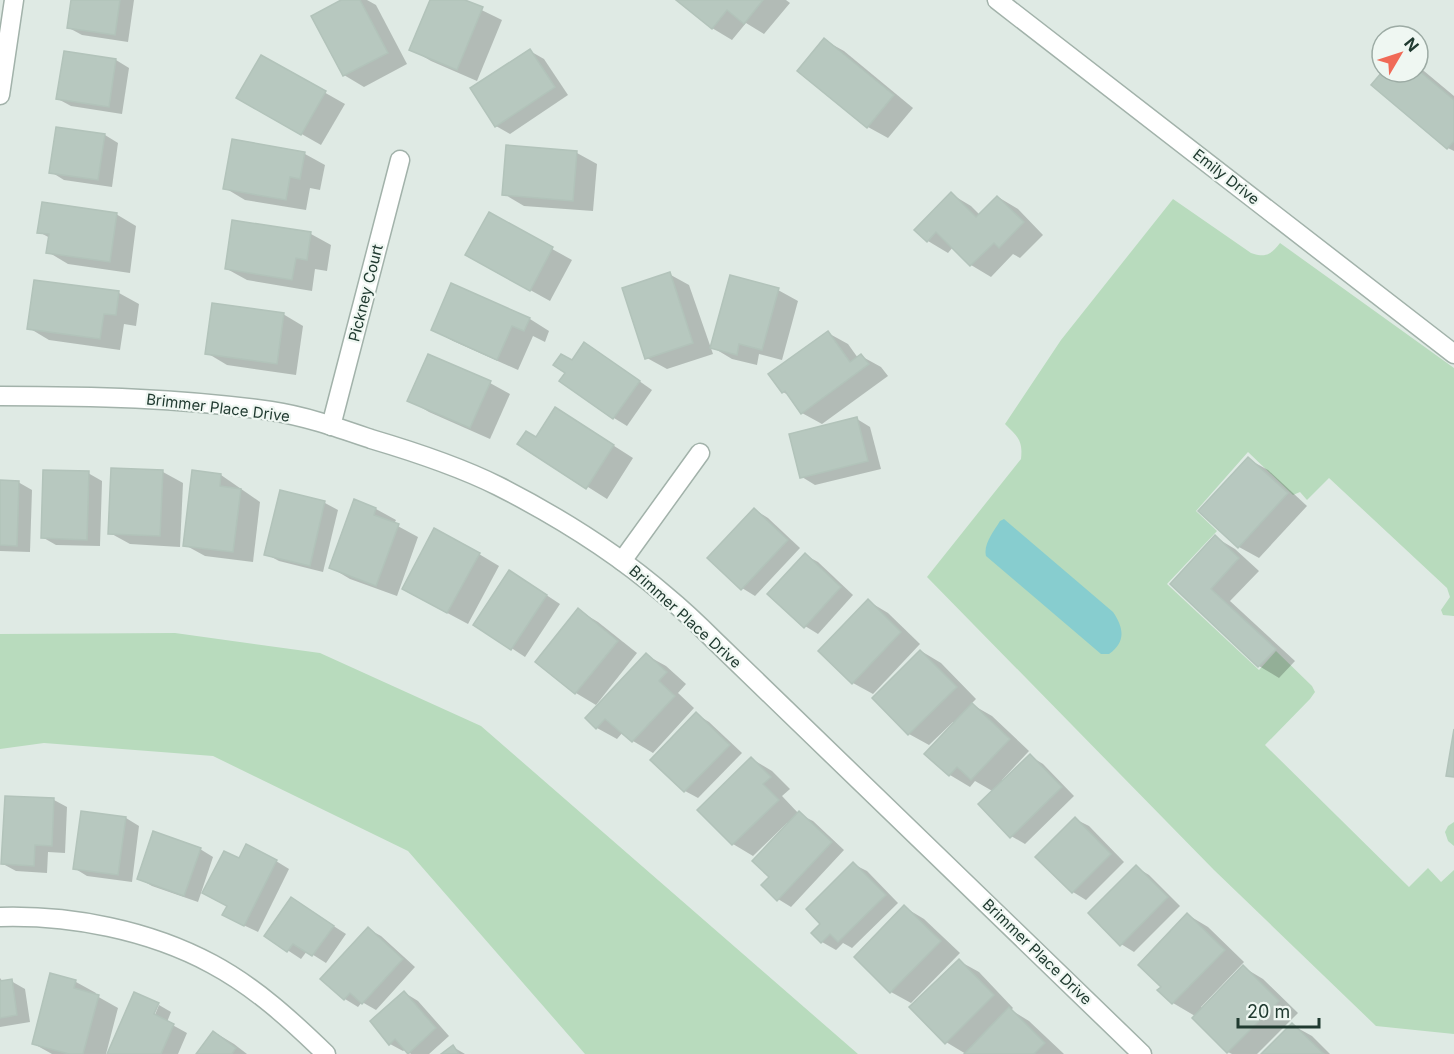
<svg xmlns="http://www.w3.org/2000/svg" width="1454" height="1054" viewBox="0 0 1454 1054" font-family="Inter,sans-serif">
<rect width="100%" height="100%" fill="#dfeae4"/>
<g fill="#b8dbbd">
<path d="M1173 199 1251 253C1265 258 1271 255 1280 243L1454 368V616L1443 615 1441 610 1450 597 1447 588 1329 478 1307 500 1300 492 1293 495 1248 452 1196 511 1217 531 1167 584 1259 670 1276 651 1312 686 1315 692 1310 699 1265 745 1409 887 1428 868 1441 882 1454 870V1034L1376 1026 1214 870 927 577 1021 459C1023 440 1018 437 1005 424L1061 340Z"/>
<path d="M175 633 320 653 481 726 858 1054H585L408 851 213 756 44 743 0 749V634Z"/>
<path d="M1454 822V846L1448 841 1445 832 1448 826Z"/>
</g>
<path fill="#87cdcf" d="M1004 519 1113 612C1124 628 1126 642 1109 654H1101L986 556C983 544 994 531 1000 521Z"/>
<g fill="#0003">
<path d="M72 0H134L128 42 82 35 69 28Z"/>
<path d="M344 0H367L376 5 407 64 364 87 344 75Z"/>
<path d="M432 0H461L502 20 477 81 431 61 411 49Z"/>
<path d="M678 0H786L790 3 764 34 746 23 732 40 712 28Z"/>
<path d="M824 40 844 51 913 108 888 138 868 127Z"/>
<path d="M530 51 544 59 568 95 510 134 496 126Z"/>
<path d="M262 57 345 104 321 145 238 98Z"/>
<path d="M116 60 129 68 122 114 71 106 58 99Z"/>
<path d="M1418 66 1454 96V151L1448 148 1384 72H1418Z"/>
<path d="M57 128 105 135 118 143 112 187 64 180 51 172Z"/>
<path d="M508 147 577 153 597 164 593 211 524 206 504 194Z"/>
<path d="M305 154 325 165 320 190 310 188 306 210 245 200 225 188Z"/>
<path d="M951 194 971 206 980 215 998 197 1018 209 1043 235 1020 258 1013 254 991 277 971 265 953 247 948 253 928 241 916 230Z"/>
<path d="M116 214 136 226 130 273 68 264 48 252 50 238 39 232Z"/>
<path d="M489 214 572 260 550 301 487 266Z"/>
<path d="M311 234 331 245 327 271 315 269 312 291 247 280 227 269Z"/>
<path d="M669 274 689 285 713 354 667 369 647 358Z"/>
<path d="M452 285 530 319 549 331 545 342 533 336 518 370 453 341 433 330Z"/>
<path d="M778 290 798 301 782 360 759 354 757 365 732 359 712 347Z"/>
<path d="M119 293 139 304 136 326 124 324 120 350 49 340 29 328Z"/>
<path d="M283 314 303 326 296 375 227 365 207 353Z"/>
<path d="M828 333 848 344 858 358 861 356 881 367 888 376 822 424 802 413 790 396 783 392Z"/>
<path d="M598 352 652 390 627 426 614 418 573 362Z"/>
<path d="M490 383 510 394 490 439 429 412 409 400Z"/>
<path d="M857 419 870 427 881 469 815 485 802 477Z"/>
<path d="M575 421 633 458 607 499 520 444 536 439Z"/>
<path d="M1248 459 1268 470 1307 506 1259 558 1239 547Z"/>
<path d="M163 472 183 483 180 547 130 544 110 533Z"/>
<path d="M88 473 102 481 100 546 56 545 42 537Z"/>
<path d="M221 475 260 502 253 562 205 556 185 545Z"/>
<path d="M0 481 18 482 32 490 30 552 0 551Z"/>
<path d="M281 492 325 503 338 510 323 572 279 561 266 554Z"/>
<path d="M355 501 376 509 396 520 394 524 418 537 397 596 350 579 330 567Z"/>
<path d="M755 510 768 518 800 548 755 596 742 588Z"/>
<path d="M1215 537 1235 549 1259 571 1230 601 1295 661 1279 678 1259 666 1172 584Z"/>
<path d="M479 554 499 566 468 624 423 600Z"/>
<path d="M805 555 818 562 853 595 818 634 805 626Z"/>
<path d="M522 579 560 604 525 657 475 624Z"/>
<path d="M868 601 888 613 920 644 873 694 853 683Z"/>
<path d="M578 610 598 622 637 653 596 705 576 693 537 662Z"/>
<path d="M921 651 941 663 976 699 971 704 992 716 1029 751 1002 780 1003 782 1030 756 1043 764 1074 796 1025 844 1011 836 994 792 975 781 970 787 950 775 955 723 953 722 929 745 909 734Z"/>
<path d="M646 655 666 666 686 684 678 693 694 708 653 753 633 741 623 732 617 739 597 728Z"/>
<path d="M696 714 709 722 742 753 698 798 685 791Z"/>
<path d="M752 759 772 771 790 789 782 796 799 814 813 821 844 850 791 907 778 899 771 877 788 825 787 823 753 856 733 844 700 810Z"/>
<path d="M54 800 67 807 65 853 48 852 47 873 16 871 3 864Z"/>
<path d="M82 812 126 818 139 826 132 882 87 876 74 868Z"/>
<path d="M1075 819 1089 826 1124 862 1086 900 1073 892Z"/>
<path d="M200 849 213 857 198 902 152 886 138 878Z"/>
<path d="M239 860 276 861 289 869 258 932 237 922 228 906Z"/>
<path d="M853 864 867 871 898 903 852 948 843 943 836 950 822 942 813 933 822 924Z"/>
<path d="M1136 867 1149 875 1180 906 1134 952 1121 944Z"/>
<path d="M304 907 346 934 326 963 307 951 301 959 266 936Z"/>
<path d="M904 907 924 919 960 953 911 1003 891 992Z"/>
<path d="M1188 915 1208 927 1244 962 1201 1007 1203 1009 1243 967 1263 979 1298 1013 1257 1054H1232L1228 1052 1195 1016 1173 1003Z"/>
<path d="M368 929 381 936 415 967 376 1010 362 1002 358 1007 345 999Z"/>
<path d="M959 961 979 972 1013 1008 1011 1010 1029 1021 1064 1054H966L946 1042Z"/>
<path d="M52 975 76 982 96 993 95 995 118 1008 106 1054H52L34 1044Z"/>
<path d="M0 978 3 982 11 981 25 989 30 1022 0 1027Z"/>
<path d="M405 993 418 1001 449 1036 429 1054H411L406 1049 403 1051 390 1044Z"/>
<path d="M159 1005 171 1012 167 1022 187 1033 178 1054H109L149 1021 152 1022Z"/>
<path d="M1292 1025 1312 1036 1330 1054H1263Z"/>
<path d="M214 1032 234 1044 247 1054H198Z"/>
<path d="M453 1047 465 1054H444Z"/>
</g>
<g fill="#b7c8bf" stroke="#b2c3ba" stroke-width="1.5">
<path d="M71 0H120L115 35 67 28Z"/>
<path d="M341 0H360L388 53 343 76 311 16Z"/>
<path d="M430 0H465L483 7 457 70 409 50Z"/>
<path d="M676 0H763L744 24 727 10 712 29Z"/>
<path d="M824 38 894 95 867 128 797 71Z"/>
<path d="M530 49 555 87 495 127 470 88Z"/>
<path d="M64 51 116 59 109 107 56 99Z"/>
<path d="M261 55 326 91 301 135 236 98Z"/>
<path d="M1418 70 1454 100V141L1447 149 1371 85 1382 72H1418Z"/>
<path d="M56 127 105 134 98 180 49 173Z"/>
<path d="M232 139 305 152 300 179 290 177 286 200 223 189Z"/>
<path d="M506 145 577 151 573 201 502 195Z"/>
<path d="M951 192 976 217 997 196 1024 222 999 248 994 243 970 266 936 232 927 242 914 230Z"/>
<path d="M42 202 117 213 110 262 46 253 49 234 37 233Z"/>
<path d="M489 212 553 247 530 291 465 255Z"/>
<path d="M232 220 311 232 307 260 296 258 292 280 225 269Z"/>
<path d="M670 272 693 343 645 359 622 288Z"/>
<path d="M730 275 779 288 762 350 739 344 737 355 710 348Z"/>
<path d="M34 280 119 291 116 315 104 314 100 339 27 329Z"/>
<path d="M451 283 530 318 524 331 512 326 497 360 431 330Z"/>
<path d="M212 303 284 313 277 364 205 354Z"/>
<path d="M828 331 850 362 861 354 869 364 801 414 785 391 782 393 768 374Z"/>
<path d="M584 342 640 381 613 419 559 381 565 373 553 365 561 354 572 360Z"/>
<path d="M428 354 491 381 470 428 407 401Z"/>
<path d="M555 407 614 445 586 489 517 444 526 431 536 437Z"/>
<path d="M857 417 868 461 800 478 789 434Z"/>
<path d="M1248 457 1288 493 1238 548 1198 511Z"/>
<path d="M111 468 163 470 160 536 108 534Z"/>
<path d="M43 470 89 471 87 540 41 538Z"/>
<path d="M192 470 221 474 220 486 241 489 233 552 183 546Z"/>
<path d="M0 480 19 481 17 546 0 545Z"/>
<path d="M280 490 325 501 310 566 264 555Z"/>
<path d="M354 499 376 508 374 515 399 524 376 586 329 568Z"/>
<path d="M754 508 788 540 741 590 707 558Z"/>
<path d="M434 528 480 553 447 613 402 589Z"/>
<path d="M1215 535 1239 558 1211 589 1276 649 1258 667 1170 584Z"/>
<path d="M805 553 841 587 804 628 767 594Z"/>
<path d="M509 570 547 595 511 650 473 625Z"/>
<path d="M868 599 901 632 852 684 818 651Z"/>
<path d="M578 608 618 641 575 694 535 662Z"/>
<path d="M920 650 957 687 908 735 872 698Z"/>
<path d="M646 653 667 672 659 681 675 696 632 742 605 719 596 729 585 718Z"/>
<path d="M972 703 1010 739 971 780 957 767 949 776 924 754Z"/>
<path d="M696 712 730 745 684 792 650 760Z"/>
<path d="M1454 729V777L1446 776Z"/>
<path d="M1030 754 1062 787 1010 838 978 804Z"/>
<path d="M751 757 771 777 763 784 779 800 732 845 697 810Z"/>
<path d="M5 796 54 798 52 846 35 845 34 866 1 864Z"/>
<path d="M81 811 126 817 118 875 73 869Z"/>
<path d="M799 811 832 842 777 901 761 885 769 877 752 861Z"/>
<path d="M1075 817 1111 854 1072 893 1035 857Z"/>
<path d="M153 831 201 848 184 896 137 879Z"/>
<path d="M246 844 277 860 244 926 222 915 227 906 202 893 224 851 239 858Z"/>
<path d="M853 862 886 895 838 942 830 934 821 943 811 933 820 924 806 909Z"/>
<path d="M1136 865 1168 897 1120 946 1088 913Z"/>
<path d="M291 897 334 926 312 956 293 944 287 952 264 936Z"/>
<path d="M904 905 941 941 890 993 854 957Z"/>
<path d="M1187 913 1225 950 1172 1004 1157 990 1161 987 1138 965Z"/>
<path d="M368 927 403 959 362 1004 350 993 344 1000 320 979Z"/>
<path d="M959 959 994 995 945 1044 909 1007Z"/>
<path d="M1243 965 1279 1001 1227 1053 1192 1018Z"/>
<path d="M50 973 76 980 74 988 99 995 83 1054H69L32 1044Z"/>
<path d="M12 979 17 1015 0 1018V981Z"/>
<path d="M404 991 436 1028 408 1054 395 1039 389 1045 370 1021Z"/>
<path d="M134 992 159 1003 154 1014 174 1024 161 1054H107Z"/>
<path d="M1009 1007 1045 1043 1034 1054H964Z"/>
<path d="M1292 1023 1324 1054H1261Z"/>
<path d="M213 1031 236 1048 232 1054H196Z"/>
<path d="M453 1045 459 1054H441Z"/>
</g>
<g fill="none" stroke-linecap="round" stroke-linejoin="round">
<g stroke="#a2b2aa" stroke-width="21">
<g id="minor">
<path d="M997 0 1454 354"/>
<path d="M0 95 14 0"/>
<path d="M0 396C91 396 181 398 271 411 305 416 339 428 371 439 415 452 458 466 498 486 557 516 615 552 665 595 682 609 699 625 715 641L1142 1054"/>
<path d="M331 426 400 160"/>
<path d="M622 561 700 453"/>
<path d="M0 917C71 915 149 930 212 964 255 987 291 1020 326 1054"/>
</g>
</g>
<use href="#minor" stroke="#fff" stroke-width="18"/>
</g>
<g text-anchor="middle" stroke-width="4.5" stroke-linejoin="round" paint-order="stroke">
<g font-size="15" fill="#203a30" stroke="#eff7f2">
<text transform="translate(1226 177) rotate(38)" y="5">Emily Drive</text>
<text transform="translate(366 293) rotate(-76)" y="5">Pickney Court</text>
<text transform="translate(218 408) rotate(7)" y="5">Brimmer Place Drive</text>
<text transform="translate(685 617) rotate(42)" y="5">Brimmer Place Drive</text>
<text transform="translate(1037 952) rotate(44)" y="5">Brimmer Place Drive</text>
</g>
</g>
<g transform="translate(1400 54) rotate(51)"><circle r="28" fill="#eff7f2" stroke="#9caba4" stroke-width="1.5"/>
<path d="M0-4.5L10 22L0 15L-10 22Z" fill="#f06a57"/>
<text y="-9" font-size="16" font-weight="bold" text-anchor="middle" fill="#203a30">N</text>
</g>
<path d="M1238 1018v9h81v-9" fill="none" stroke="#203a30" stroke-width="3"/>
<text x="1247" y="1018" font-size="18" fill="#203a30" stroke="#eff7f2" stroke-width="4.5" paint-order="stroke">20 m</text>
</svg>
